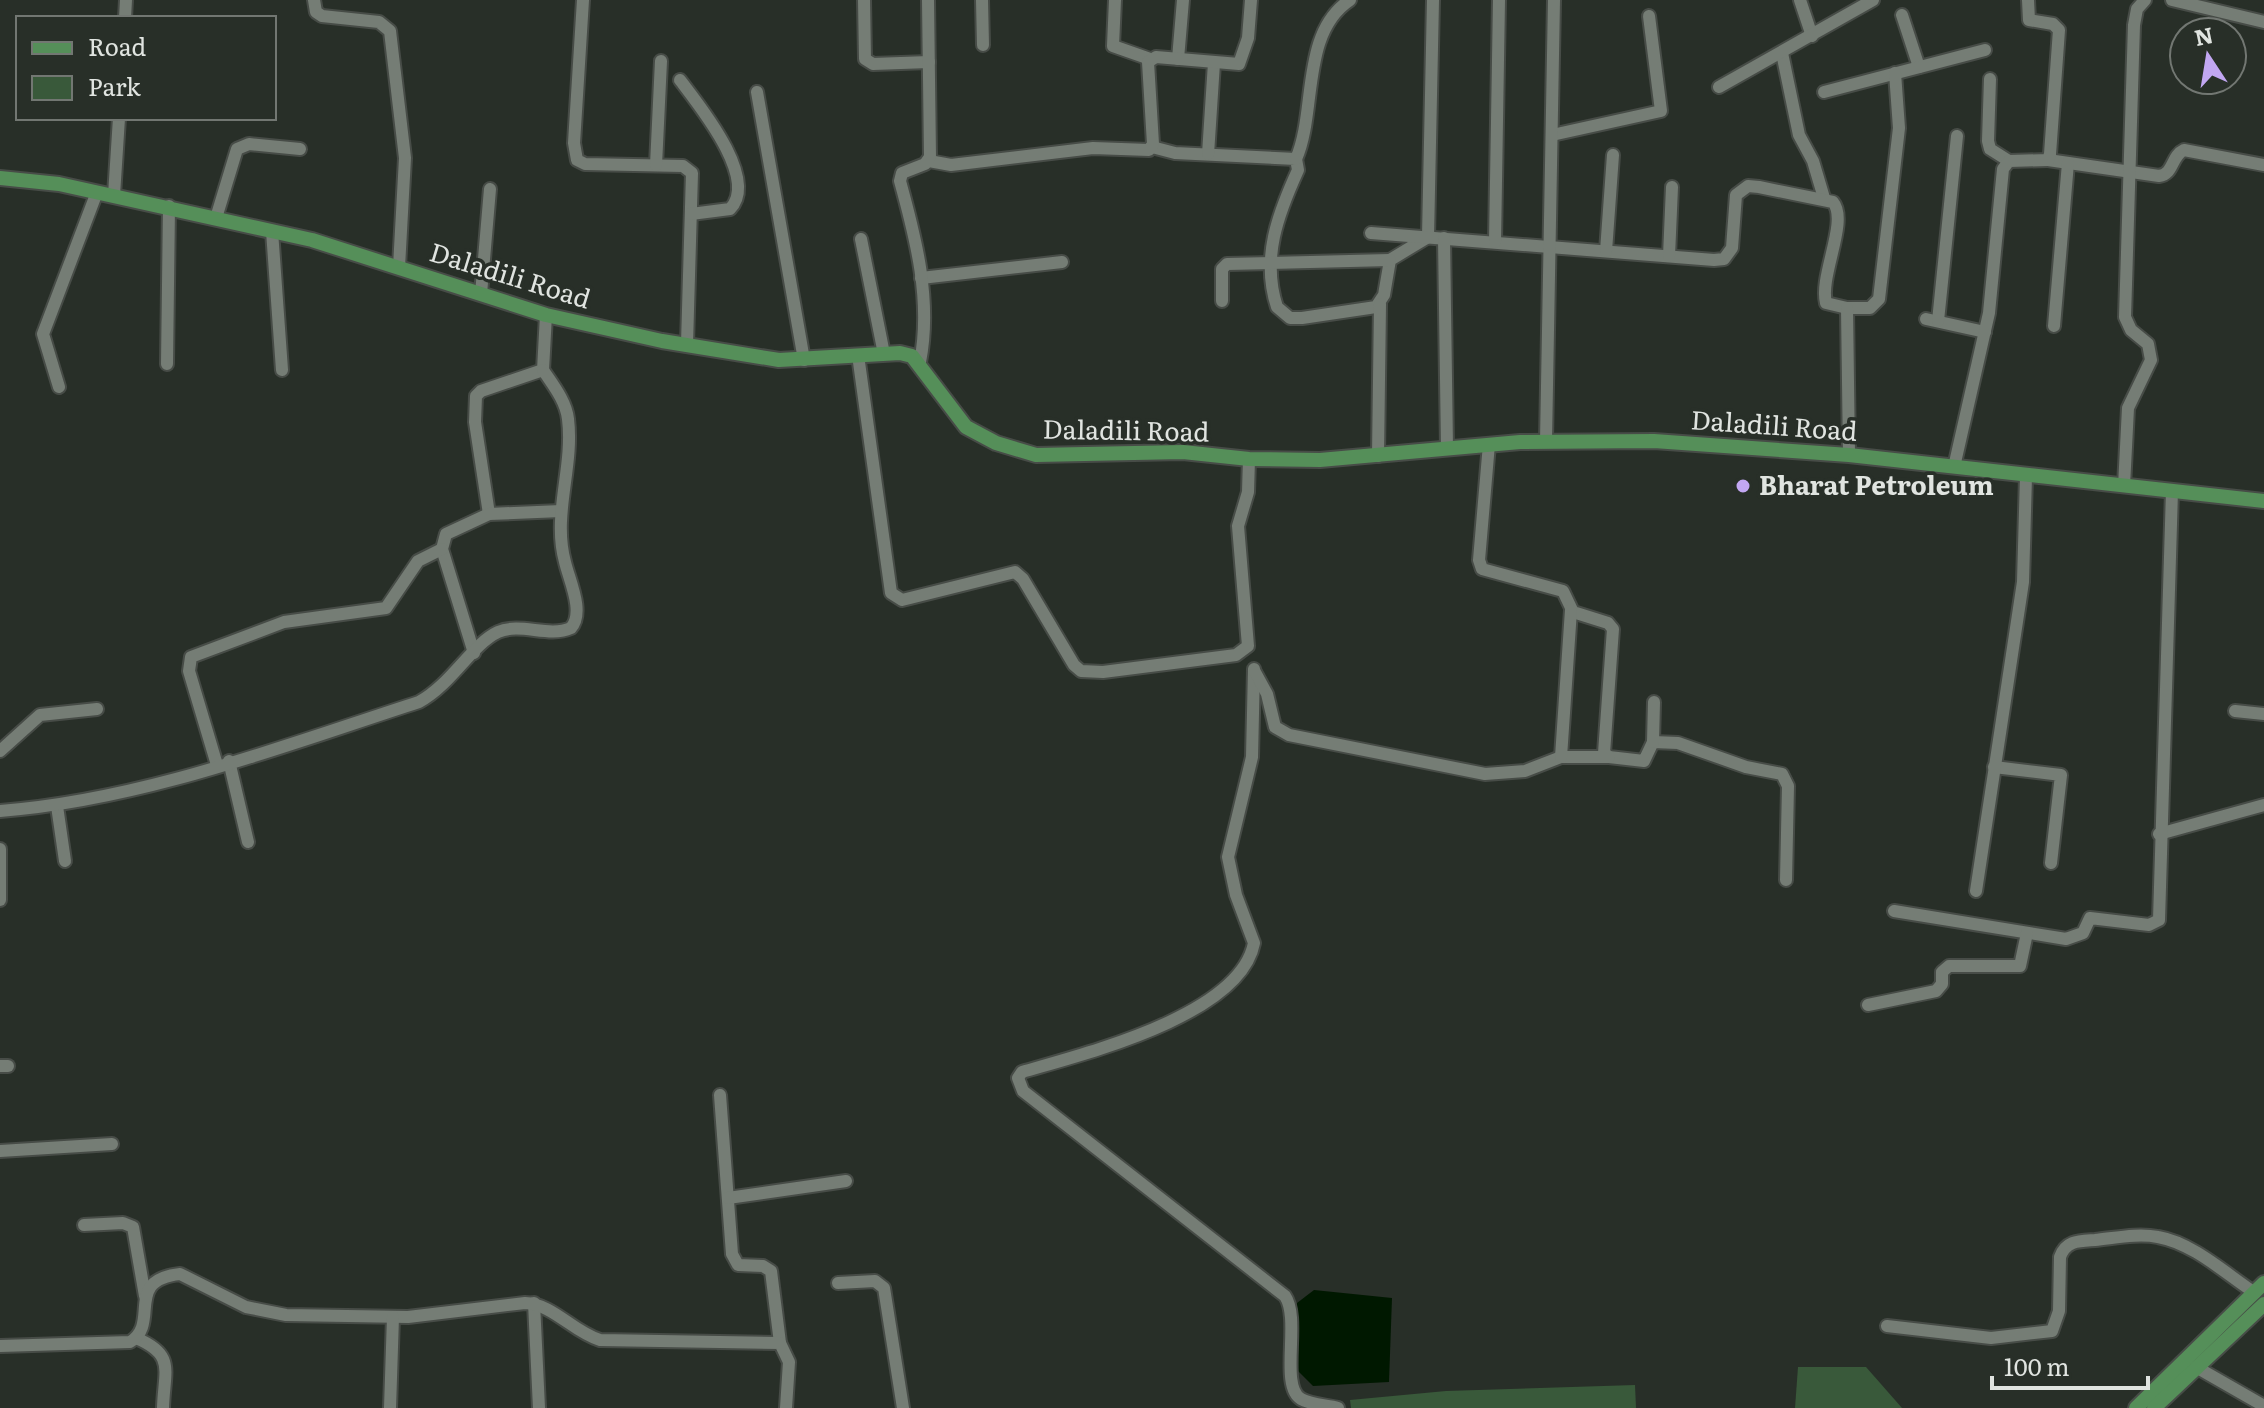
<svg xmlns="http://www.w3.org/2000/svg" width="2264" height="1408" viewBox="0 0 2264 1408" font-family="Literata,serif">
<rect width="100%" height="100%" fill="#282f28"/>
<g fill="#39593a">
<path d="M1798 1367H1866L1902 1408H1795Z"/>
<path d="M1635 1385 1636 1408H1351L1350 1400 1446 1391Z"/>
</g>
<path fill="#001800" d="M1314 1290 1392 1298 1389 1382 1313 1386 1297 1370V1303Z"/>
<g fill="none" stroke-linecap="round" stroke-linejoin="round">
<g stroke="#474c47" stroke-width="16">
<g id="minor">
<path d="M314 0 316 12 322 16 379 22 390 31 405 158 399 267"/>
<path d="M583 0 574 143 577 160 585 164 683 166 692 173 687 344"/>
<path d="M864 0 865 59 873 64 929 62"/>
<path d="M982 0 983 45"/>
<path d="M1115 0 1113 46 1150 59"/>
<path d="M1800 0 1812 36"/>
<path d="M2172 0 2264 22"/>
<path d="M1902 15 1919 67"/>
<path d="M125 18 126 0"/>
<path d="M1782 53 1799 135 1813 161 1824 198"/>
<path d="M1178 59 1183 0"/>
<path d="M1990 79 1988 141 1990 149 2009 161"/>
<path d="M680 80C698 104 760 179 730 209L691 214"/>
<path d="M1719 87 1873 0"/>
<path d="M757 92 804 360"/>
<path d="M1824 92 1985 50"/>
<path d="M1552 135 1661 111 1649 16"/>
<path d="M1152 147 1175 153 1296 159 1298 170C1278 214 1261 258 1277 307L1290 318H1302L1376 307 1384 295 1390 260 1428 237 1433 0"/>
<path d="M1208 154 1214 63"/>
<path d="M1296 159C1317 112 1300 33 1350 0"/>
<path d="M2048 160 2159 176C2174 174 2171 156 2184 150L2264 165"/>
<path d="M929 161 951 165 1093 148 1149 150 1153 144 1148 62 1156 57 1239 64 1248 38 1251 0"/>
<path d="M656 165 661 61"/>
<path d="M114 195 119 118"/>
<path d="M216 218 237 149 249 144 300 149"/>
<path d="M272 231 282 370"/>
<path d="M1371 233 1714 260 1724 259 1732 248 1736 195 1748 186 1759 187 1833 202C1849 221 1819 276 1826 303L1847 308H1870L1879 299 1899 128 1895 73"/>
<path d="M1444 238 1447 448"/>
<path d="M861 239 884 354"/>
<path d="M1495 242 1499 0"/>
<path d="M1606 251 1613 155"/>
<path d="M1669 256 1672 187"/>
<path d="M921 278 1062 262"/>
<path d="M481 294 490 189"/>
<path d="M1222 301V269L1227 264 1390 260"/>
<path d="M1847 308 1849 455"/>
<path d="M1926 319 1985 332"/>
<path d="M1938 321 1957 136"/>
<path d="M2054 326 2068 163"/>
<path d="M858 355 891 593 902 600 1015 572 1023 579 1074 665 1081 671 1103 672 1236 655 1248 646 1238 526 1248 492 1249 459"/>
<path d="M920 362C932 301 916 239 900 181L902 173 925 164 930 157 928 0"/>
<path d="M167 364 169 206"/>
<path d="M59 387 43 334 97 192"/>
<path d="M1546 441 1554 0"/>
<path d="M1489 444 1479 560 1482 569 1563 591 1573 612 1608 623 1613 629 1604 753 1609 757 1644 761 1653 742 1678 743 1746 767 1782 774 1788 786 1786 880"/>
<path d="M1378 456 1380 304"/>
<path d="M1954 467 1989 313 2003 169 2009 161 2048 160 2050 154 2059 30 2053 24 2029 20 2028 0"/>
<path d="M2124 486 2128 408 2151 360 2148 344 2131 330 2125 317 2134 25 2137 9 2145 0"/>
<path d="M489 514 475 422 476 396 481 391 543 370 546 315"/>
<path d="M474 653 442 549 446 534 489 514 561 511"/>
<path d="M1254 669 1252 757 1228 857 1236 895 1254 943C1240 1016 1083 1054 1022 1072L1018 1078 1023 1091 1285 1296C1301 1319 1279 1386 1301 1399 1311 1405 1327 1405 1338 1408"/>
<path d="M1255 672 1267 694 1275 727 1289 735 1485 774 1525 771 1561 757H1609"/>
<path d="M2235 711 2264 714"/>
<path d="M1653 742 1654 702"/>
<path d="M0 751 40 715 97 709"/>
<path d="M1561 757 1571 610"/>
<path d="M229 761 248 842"/>
<path d="M217 765 189 671 191 657 284 622 386 608 418 561 442 549"/>
<path d="M1994 767 2061 775 2051 863"/>
<path d="M57 806 65 861"/>
<path d="M0 811C143 800 283 746 419 702 452 684 472 644 498 632 521 622 548 638 571 628 585 612 569 580 565 562 552 515 574 467 568 419 566 401 553 385 543 370"/>
<path d="M2159 834 2264 805"/>
<path d="M0 849V900"/>
<path d="M1976 891 2023 582 2026 476"/>
<path d="M1894 911 2066 939 2083 933 2090 918 2149 925 2159 920 2172 491"/>
<path d="M1868 1005 1936 991 1942 984V972L1949 966H2020L2027 933"/>
<path d="M0 1066H8"/>
<path d="M720 1095 732 1254 738 1265 763 1266 771 1271 780 1343"/>
<path d="M0 1151 112 1144"/>
<path d="M728 1198 846 1181"/>
<path d="M84 1225 123 1223 133 1227 145 1296"/>
<path d="M838 1283 875 1281 884 1288 903 1408"/>
<path d="M534 1303 539 1408"/>
<path d="M1887 1326 1991 1338 2052 1331 2059 1311 2060 1257C2066 1240 2080 1241 2095 1240 2115 1238 2138 1233 2158 1237 2193 1243 2226 1274 2255 1293"/>
<path d="M136 1338C176 1355 164 1370 163 1408"/>
<path d="M0 1346 130 1342C161 1323 123 1280 180 1274L246 1307 286 1315 408 1317 525 1303C553 1304 573 1332 600 1340L780 1343 789 1362 786 1408"/>
<path d="M2196 1367 2264 1406"/>
<path d="M390 1408 393 1317"/>
</g>
</g>
<g stroke="#474c47" stroke-width="18">
<g id="major">
<path d="M0 178 59 184 312 240 546 315 662 341 779 360 900 353 912 356 966 427 996 443 1036 455 1183 452 1249 459 1320 460 1520 442 1654 441 1849 455 2264 501"/>
<path d="M2136 1408 2264 1283"/>
<path d="M2154 1408 2264 1304"/>
</g>
</g>
<use href="#minor" stroke="#757d75" stroke-width="12"/>
<use href="#major" stroke="#558f59" stroke-width="14"/>
</g>
<circle fill="#c2a7f2" stroke="#282f28" stroke-width="3" cx="1743" cy="486" r="8"/>
<g text-anchor="middle" stroke-width="7" stroke-linejoin="round" paint-order="stroke">
<g font-size="26" fill="#e0e4e0" stroke="#282f28">
<text transform="translate(510 276) rotate(17)" y="9">Daladili Road</text>
<text transform="translate(1774 426) rotate(4)" y="9">Daladili Road</text>
<text transform="translate(1126 431) rotate(1)" y="9">Daladili Road</text>
</g>
<g font-size="26" font-weight="bold" fill="#e0e4e0" stroke="#282f28" text-anchor="start">
<text x="1759" y="495">Bharat Petroleum</text>
</g>
</g>
<rect x="16" y="16" width="260" height="104" fill="#282f28" stroke="#727772" stroke-width="2"/>
<rect x="32" y="42" width="40" height="12" fill="#558f59" stroke="#727772" stroke-width="2"/>
<text x="88" y="56" font-size="24" fill="#e0e4e0">Road</text>
<rect x="32" y="76" width="40" height="24" fill="#39593a" stroke="#727772" stroke-width="2"/>
<text x="88" y="96" font-size="24" fill="#e0e4e0">Park</text>
<g transform="translate(2208 56) rotate(348)"><circle r="38" fill="#282f28" stroke="#727772" stroke-width="2"/>
<path d="M0-6L14 30L0 20L-14 30Z" fill="#c2a7f2"/>
<text y="-12" font-size="22" font-weight="bold" text-anchor="middle" fill="#e0e4e0">N</text>
</g>
<path d="M1992 1376v12h156v-12" fill="none" stroke="#e0e4e0" stroke-width="4"/>
<text x="2004" y="1376" font-size="24" fill="#e0e4e0" stroke="#282f28" stroke-width="6" paint-order="stroke">100 m</text>
</svg>
